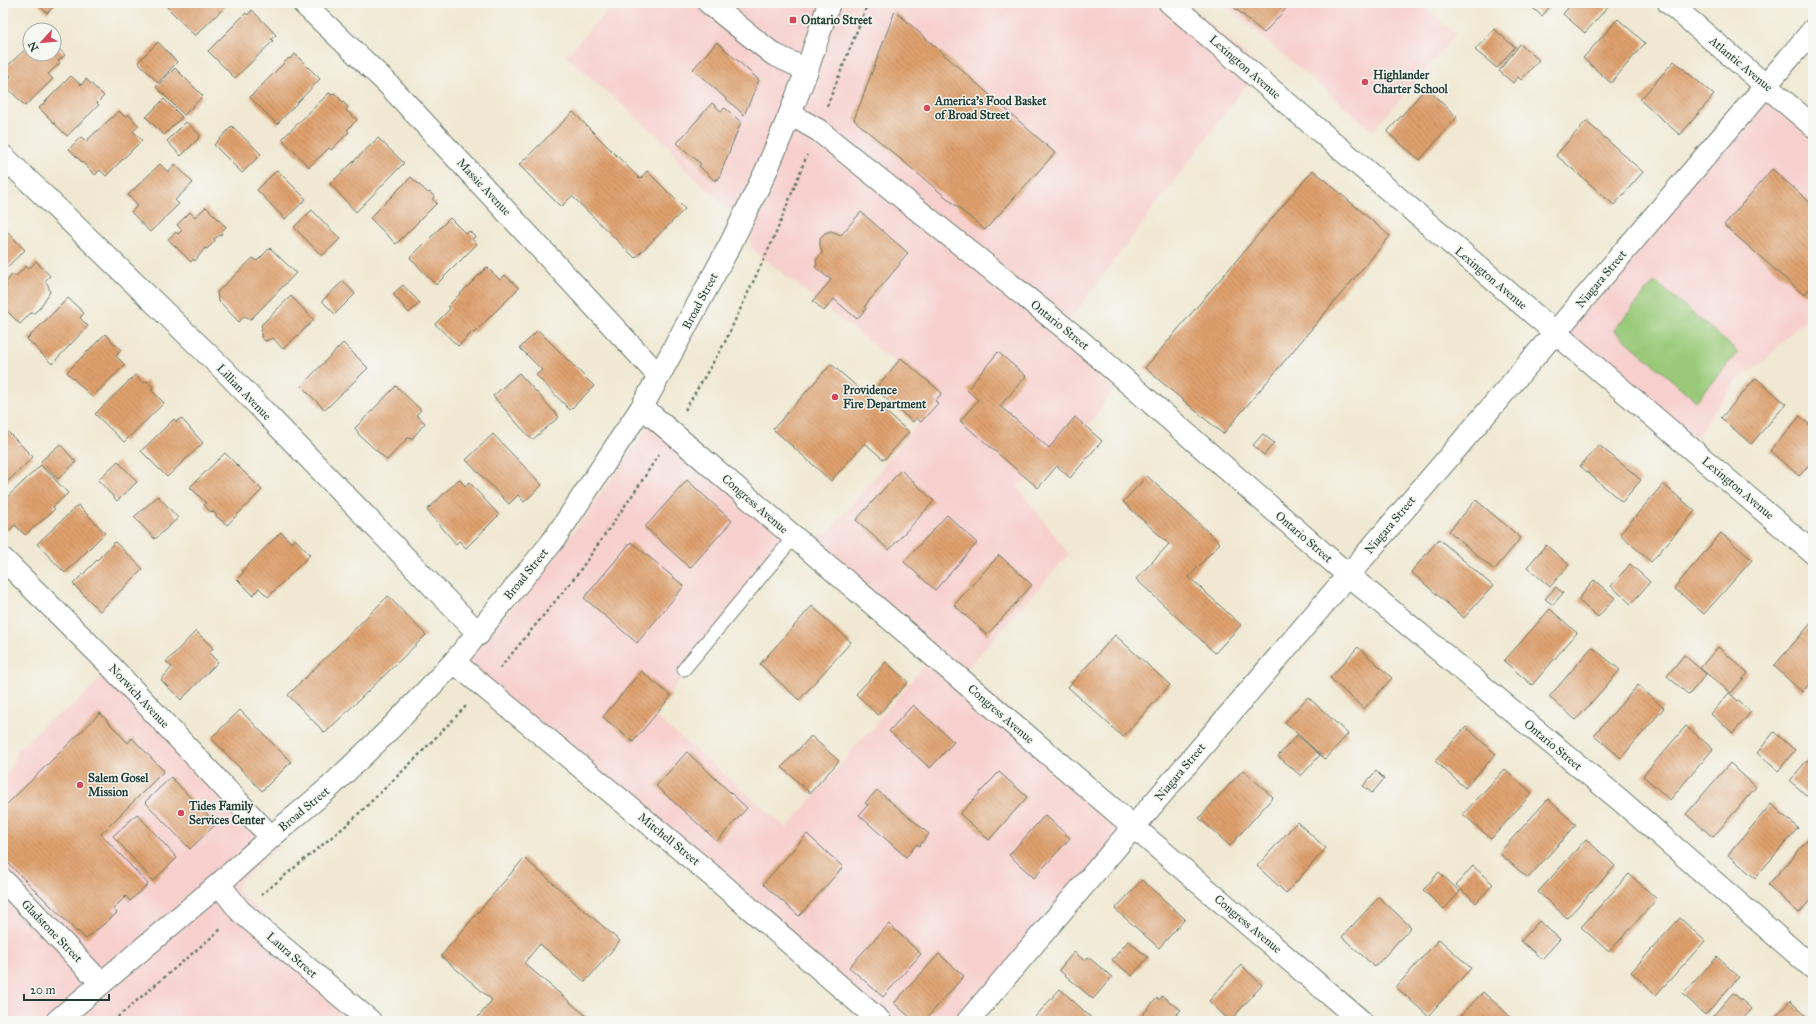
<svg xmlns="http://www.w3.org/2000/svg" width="1816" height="1024" viewBox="0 0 1816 1024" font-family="'IM FELL Great Primer',serif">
<defs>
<pattern id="building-back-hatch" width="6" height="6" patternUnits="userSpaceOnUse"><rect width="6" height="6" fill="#dfa06d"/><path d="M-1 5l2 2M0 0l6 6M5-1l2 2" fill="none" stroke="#b4845a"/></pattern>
</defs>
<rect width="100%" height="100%" fill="#f6f6f2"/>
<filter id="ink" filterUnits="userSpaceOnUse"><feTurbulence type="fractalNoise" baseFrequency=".025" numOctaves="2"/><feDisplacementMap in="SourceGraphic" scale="8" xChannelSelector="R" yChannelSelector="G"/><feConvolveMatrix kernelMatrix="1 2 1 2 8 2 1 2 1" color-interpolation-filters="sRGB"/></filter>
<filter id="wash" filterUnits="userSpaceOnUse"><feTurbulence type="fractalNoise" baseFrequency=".012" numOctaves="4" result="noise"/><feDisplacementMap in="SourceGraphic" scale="16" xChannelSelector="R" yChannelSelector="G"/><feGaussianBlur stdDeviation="0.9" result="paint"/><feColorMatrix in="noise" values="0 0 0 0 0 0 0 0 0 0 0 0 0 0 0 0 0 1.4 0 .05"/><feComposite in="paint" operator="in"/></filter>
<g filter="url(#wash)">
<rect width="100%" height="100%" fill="#f0e8d2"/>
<g fill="#f7d0ce">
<path d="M614 3H1187L1252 61 1260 70 1240 93 1066 325 1120 381 1065 458 1017 486 1069 554 965 671 1135 820 968 1021H877L464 662 495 629 559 552 629 455 653 418 785 536 654 715 787 828 866 734 874 729 878 721 934 654 812 545 821 534H828L939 398 750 247 752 230 682 166 667 144 566 56Z"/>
<path d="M1222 3H1420L1456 34 1373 131Z"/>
<path d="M1766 87 1813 120V311L1763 362 1735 382 1695 438 1557 329Z"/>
<path d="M110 669 282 837 280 845 240 881 238 891 381 1021H3V777L11 769 17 751 46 723 72 707Z"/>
</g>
<path fill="#9aca79" stroke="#5c8456" d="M1655 281 1738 352 1696 401 1614 330Z"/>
<g id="blocks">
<g fill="url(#building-back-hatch)">
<path d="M37 3H57L47 13Z"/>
<path d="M171 3H229L195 36 167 7Z"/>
<path d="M1229 3H1291L1264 33Z"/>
<path d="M1527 3H1553L1542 16Z"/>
<path d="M1572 3H1611L1585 33 1563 14Z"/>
<path d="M252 10 276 35 271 39 273 41 235 78 208 51 246 13 248 15Z"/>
<path d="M895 11 1055 153 985 230 854 120Z"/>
<path d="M1618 19 1645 43 1611 83 1583 58Z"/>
<path d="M1494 29 1515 47 1497 68 1475 50Z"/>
<path d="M158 42 177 62 158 83 138 62Z"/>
<path d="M717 42 759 80 744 115 693 69Z"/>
<path d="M54 44 65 55 58 61 60 63 48 74 53 79 25 106 4 84 11 76 4 69 30 45V54H54Z"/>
<path d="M1520 44 1539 60 1521 80 1518 77 1513 83 1499 71Z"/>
<path d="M295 54 320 79 277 124 250 97 289 58 290 59Z"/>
<path d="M1674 61 1714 95 1680 135 1640 100Z"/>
<path d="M175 68 203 96 184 115 156 87Z"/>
<path d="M71 76 81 85 86 79 104 96 97 103 99 105 67 136 39 108Z"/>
<path d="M1426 88 1457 117 1420 160 1387 132Z"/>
<path d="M329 93 332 95 334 93 348 107 346 110 357 120 347 130 349 132 331 150 329 148 309 167 282 139Z"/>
<path d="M164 99 182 117 164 135 146 117Z"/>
<path d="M712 103 721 111 725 108 741 122 718 180 716 178 715 181 699 166 701 164 677 143Z"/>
<path d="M119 111 125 117 128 114 139 126 133 131 142 140 106 176 100 170 95 175 69 149 81 137 86 141Z"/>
<path d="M573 112 640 179 647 171 685 209 635 258 572 196 561 207 519 165Z"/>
<path d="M1586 121 1643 172 1614 205 1556 155Z"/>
<path d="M186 122 200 135 198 139 181 156 167 141Z"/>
<path d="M232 126 261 154 242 173 214 145Z"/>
<path d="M378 138 404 163 356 212 330 184Z"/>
<path d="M160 164 168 172 175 164 193 183 175 200 179 204 150 232 131 212 138 205 128 195Z"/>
<path d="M1772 169 1813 205V287L1812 286 1804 295 1724 225Z"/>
<path d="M277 170 306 199 285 219 257 190Z"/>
<path d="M1313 170 1390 236 1223 434 1145 368Z"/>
<path d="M411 177 428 193 430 192 434 197 432 199 437 203 396 244 370 218Z"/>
<path d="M206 207 226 227 221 232 222 234 214 239 215 241 207 249 205 248 195 261 193 259 191 262 168 239 176 232 178 234 182 230 177 225 190 212 195 217Z"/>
<path d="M312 210 340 239 322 256 294 227Z"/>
<path d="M861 212 908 253 899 263 900 264 864 307 866 309 857 319 834 299 824 311 813 301 831 280 815 267 817 265 816 260 822 253 820 245V238L825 233 831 231 841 235Z"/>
<path d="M450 218 466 234 469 231 475 237 472 239 477 244 436 285 410 258Z"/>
<path d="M4 228 25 250 3 271V229Z"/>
<path d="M270 248 296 273 251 319 244 316 239 322 218 300 217 292 253 258 257 261Z"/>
<path d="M36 261 50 276 45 281 48 285 50 292 39 309 34 313H31L20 324 3 307V289L7 285 5 283 13 274 15 277 26 266 29 269Z"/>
<path d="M487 267 500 280 505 275 519 288 474 333 472 332 458 346 435 324 450 309 448 306Z"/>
<path d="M343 281 355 294 335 314 322 301Z"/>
<path d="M403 285 420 303 409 313 393 294Z"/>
<path d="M291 296 314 320 283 349 273 338 265 341 261 337 262 327 261 325Z"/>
<path d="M68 298 84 313 80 318 88 326 52 364 27 339Z"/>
<path d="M538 330 594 386 570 410 536 375 542 370 520 348Z"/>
<path d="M105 334 121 350 116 356 125 365 92 397 67 372Z"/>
<path d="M343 343 368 368 325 410 301 386Z"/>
<path d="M998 352 1026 376 1000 406 1049 448 1075 417 1102 441 1070 478 1057 466 1038 488 960 421 978 400 967 390Z"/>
<path d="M901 358 942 393 935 401 938 403 921 422 916 418 913 422 875 389Z"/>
<path d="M831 364 909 432 884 460 865 443 831 481 773 429Z"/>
<path d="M519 373 559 417 532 440 493 396Z"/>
<path d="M135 375 143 383 147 381 153 388 151 390 164 403 124 442 95 414Z"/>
<path d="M1756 378 1786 404 1751 444 1721 418Z"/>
<path d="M396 386 421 410 416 415 425 423 412 439 408 438 387 460 358 434V432L355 428Z"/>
<path d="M1800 416 1813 428V460L1799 476 1770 451Z"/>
<path d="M181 418 203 443 167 477 141 451 174 419 176 422Z"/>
<path d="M6 430 33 457 3 486V433Z"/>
<path d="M493 434 542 485 524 502 518 495 509 504 466 460Z"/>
<path d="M1263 434 1274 443 1264 455 1253 445Z"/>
<path d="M60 444 76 462 58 479 41 461Z"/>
<path d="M1599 445 1641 480 1622 502 1580 466Z"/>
<path d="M225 453 262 490 227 525 216 516V514L212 511 211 512 204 505 206 503 190 487Z"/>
<path d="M118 461 137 482 117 501 98 480Z"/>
<path d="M41 465 68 493 53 507 55 509 25 535 15 525 8 531 3 526V501Z"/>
<path d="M901 470 934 501 889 550 856 520Z"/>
<path d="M1147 476 1220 543 1189 577 1241 625 1215 653 1136 579 1169 544 1123 502Z"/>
<path d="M459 479 465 486 469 482 499 515 466 548 459 541 456 544 427 510Z"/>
<path d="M687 480 732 521 690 568 645 527Z"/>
<path d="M1663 484 1695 511 1651 562 1620 534Z"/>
<path d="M158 496 178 518 155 539 134 517Z"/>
<path d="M1476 500 1521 538 1494 570 1449 531Z"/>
<path d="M78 505 105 533 65 573 37 544Z"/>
<path d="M947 515 977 543 935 590 904 562Z"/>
<path d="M281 532 291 543 295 539 310 555 268 597 259 588 253 595 237 579 244 572 242 571Z"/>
<path d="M1721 533 1752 560 1704 614 1674 588Z"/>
<path d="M1439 539 1493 586 1464 618 1411 572Z"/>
<path d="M115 542 143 569 100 611 73 584Z"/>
<path d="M631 542 684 586 637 643 584 598Z"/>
<path d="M1546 545 1569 565 1550 587 1527 567Z"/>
<path d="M999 555 1032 585 987 635 954 605Z"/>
<path d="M1630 564 1650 582 1631 604 1611 586Z"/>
<path d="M1594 580 1615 598 1598 617 1578 600Z"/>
<path d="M1556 587 1563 593 1553 605 1545 599Z"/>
<path d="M388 596 426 635 325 733 288 695Z"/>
<path d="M812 606 851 642 799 700 760 664Z"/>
<path d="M1550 609 1577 633 1532 685 1504 661Z"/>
<path d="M1813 621V680L1802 692 1774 666Z"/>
<path d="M196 631 213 648 209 653 218 662 181 700 161 680 172 667 166 662Z"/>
<path d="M1115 635 1170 685 1123 737 1068 687Z"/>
<path d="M1358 647 1392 678 1364 709 1330 678Z"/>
<path d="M1592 647 1620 670 1576 720 1549 697Z"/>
<path d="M1718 647 1748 673 1731 693 1700 668Z"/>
<path d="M1684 655 1706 674 1689 695 1667 676Z"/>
<path d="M886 662 908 682 878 715 856 694Z"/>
<path d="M641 671 671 696 633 742 603 717Z"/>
<path d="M1638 685 1664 708 1621 758 1594 735Z"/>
<path d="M1729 693 1751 712 1733 733 1711 714Z"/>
<path d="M1308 697 1348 734 1325 759 1285 722Z"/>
<path d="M913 705 954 742 930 768 889 731Z"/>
<path d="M240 710 291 762 262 791 211 738Z"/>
<path d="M100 713 128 743 132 738 164 771 101 834 148 884 130 901 126 896 113 909 117 913 86 939 78 931 77 932 3 858V808Z"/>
<path d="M1686 726 1713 749 1670 800 1643 776Z"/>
<path d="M1466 727 1496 754 1465 788 1435 761Z"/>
<path d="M1774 732 1795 750 1778 771 1757 753Z"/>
<path d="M1297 735 1320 755 1301 776 1278 756Z"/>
<path d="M811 736 839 761 810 793 782 767Z"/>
<path d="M687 752 747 808 717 841 656 786Z"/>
<path d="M1807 760 1813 765V801L1790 781Z"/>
<path d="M1730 763 1756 787 1713 837 1686 814Z"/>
<path d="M1505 769 1532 793 1491 839 1463 814Z"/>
<path d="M1243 770 1273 797 1230 846 1199 818Z"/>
<path d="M1376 771 1384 779 1372 793 1363 786Z"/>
<path d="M999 772 1027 797 989 840 960 814Z"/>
<path d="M171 777 216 824 190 849 145 802Z"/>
<path d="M877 790 929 834 919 846 917 844 906 857 859 815 868 805 865 803Z"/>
<path d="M1548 799 1576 825 1528 878 1499 853Z"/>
<path d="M1771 804 1798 828 1755 878 1728 855Z"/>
<path d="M137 814 177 858 153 881 113 836Z"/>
<path d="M1045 815 1070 838 1034 878 1009 855Z"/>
<path d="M1297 822 1326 848 1286 893 1257 866Z"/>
<path d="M807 834 843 867 799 916 763 884Z"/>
<path d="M1813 834V897L1799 913 1768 885Z"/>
<path d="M1586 839 1615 866 1567 918 1538 892Z"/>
<path d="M524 858 620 941 585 982 540 944 524 963 592 1021H475L492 1000 441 956Z"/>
<path d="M1473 866 1493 884 1476 903 1456 885Z"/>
<path d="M1439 872 1460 892 1444 909 1423 890Z"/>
<path d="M1629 874 1657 899 1609 952 1581 927Z"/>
<path d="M1142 880 1185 919 1159 948 1115 909Z"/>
<path d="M1379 897 1411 927 1375 967 1342 937Z"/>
<path d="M1680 918 1705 941 1656 995 1631 972Z"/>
<path d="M1539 921 1560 939 1542 959 1521 941Z"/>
<path d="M889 924 921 954 883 997 849 967Z"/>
<path d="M1439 939 1471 968 1428 1016 1396 987Z"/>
<path d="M1128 941 1148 957 1132 976 1112 960Z"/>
<path d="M1074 952 1085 961 1088 957 1112 977 1093 999 1059 970Z"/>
<path d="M939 954 964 976 924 1021H914L894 1003Z"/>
<path d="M1717 957 1739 977 1705 1015 1683 994Z"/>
<path d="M1241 965 1262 985 1230 1021 1209 1001Z"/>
<path d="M1060 989 1095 1021H1037L1034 1018Z"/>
<path d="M1483 992 1514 1020 1513 1021H1456Z"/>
<path d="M1733 993 1752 1009 1741 1021H1714L1711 1018Z"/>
<path d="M1162 996 1181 1010 1176 1015 1179 1017 1175 1021H1137L1157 998 1159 1000Z"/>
<path d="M1790 1001 1812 1021H1772Z"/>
</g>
</g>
</g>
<g filter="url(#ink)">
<use href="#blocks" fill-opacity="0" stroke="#68796b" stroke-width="1"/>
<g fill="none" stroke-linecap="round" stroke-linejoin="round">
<g stroke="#68796b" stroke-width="15">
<path id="lane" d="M684 669 794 537"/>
</g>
<g stroke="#68796b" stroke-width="24">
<g id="street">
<path d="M303 3 386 82 659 376"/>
<path d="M709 3 773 54 807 70"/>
<path d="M1170 3 1813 553"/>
<path d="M1669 3 1813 126"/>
<path d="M790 114 818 130 1077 338 1348 575 1620 800 1813 968"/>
<path d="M3 156 224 370 479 634"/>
<path d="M642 407 1361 1021"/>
<path d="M3 559 105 660 271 837"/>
<path d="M454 662 703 868 880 1021"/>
<path d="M3 880 101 983"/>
<path d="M219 884 240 911 370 1021"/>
<path d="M968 1021 1813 30"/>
</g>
</g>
<g stroke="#68796b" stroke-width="24">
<path id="primary" d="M57 1021 219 884 271 837 330 787 387 732 454 662 553 541 642 407 730 245 767 169 790 114 807 70 829 3"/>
</g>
<g stroke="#68796b" stroke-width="2.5" stroke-dasharray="3 3" stroke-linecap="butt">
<path d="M827 106 868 3"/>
<path d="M685 410 724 344 776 233 807 155"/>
<path d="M500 668 576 576 638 487 659 454"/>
<path d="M261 895 349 823 416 758 466 706"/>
<path d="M113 1021 221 929"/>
</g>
<use href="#lane" stroke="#fff" stroke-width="13"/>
<use href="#street" stroke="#fff" stroke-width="22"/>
<use href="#primary" stroke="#fff" stroke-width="22"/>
</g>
</g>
<g fill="#d1495b" stroke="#f6f6f2" stroke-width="1.5">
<rect x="789" y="16" width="8" height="8" rx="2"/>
<circle cx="1365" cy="82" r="4"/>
<circle cx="927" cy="108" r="4"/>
<circle cx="835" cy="397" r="4"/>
<circle cx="80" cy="785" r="4"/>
<circle cx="181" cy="813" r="4"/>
</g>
<g text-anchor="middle" stroke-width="3" stroke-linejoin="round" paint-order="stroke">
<g font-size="12" font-weight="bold" fill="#1f3d34" stroke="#f6f6f2" text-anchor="start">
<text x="801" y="24">Ontario Street</text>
<text x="1373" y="79">Highlander<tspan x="1373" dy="14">Charter School</tspan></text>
<text x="935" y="105">America's Food Basket<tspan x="935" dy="14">of Broad Street</tspan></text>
<text x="843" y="394">Providence<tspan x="843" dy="14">Fire Department</tspan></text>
<text x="88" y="782">Salem Gosel<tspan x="88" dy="14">Mission</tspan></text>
<text x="189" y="810">Tides Family<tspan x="189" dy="14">Services Center</tspan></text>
</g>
<g font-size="12" fill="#1f3d34" stroke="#f6f6f2">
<text transform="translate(1741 64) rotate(40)" y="4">Atlantic Avenue</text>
<text transform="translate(1245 67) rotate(41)" y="4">Lexington Avenue</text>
<text transform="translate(484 187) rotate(47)" y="4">Massie Avenue</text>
<text transform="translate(1491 278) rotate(40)" y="4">Lexington Avenue</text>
<text transform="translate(1601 279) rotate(-50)" y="4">Niagara Street</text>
<text transform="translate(700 301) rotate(-62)" y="4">Broad Street</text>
<text transform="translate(1060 325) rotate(39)" y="4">Ontario Street</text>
<text transform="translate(244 392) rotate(46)" y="4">Lillian Avenue</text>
<text transform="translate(1738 488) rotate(40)" y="4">Lexington Avenue</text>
<text transform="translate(755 504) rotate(41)" y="4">Congress Avenue</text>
<text transform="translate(1390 525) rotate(-50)" y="4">Niagara Street</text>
<text transform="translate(1304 537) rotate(41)" y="4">Ontario Street</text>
<text transform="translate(526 574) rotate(-51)" y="4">Broad Street</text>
<text transform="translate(139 696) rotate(47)" y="4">Norwich Avenue</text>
<text transform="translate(1001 714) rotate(41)" y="4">Congress Avenue</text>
<text transform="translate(1553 745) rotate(40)" y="4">Ontario Street</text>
<text transform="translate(1180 772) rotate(-50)" y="4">Niagara Street</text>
<text transform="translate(304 809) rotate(-40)" y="4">Broad Street</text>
<text transform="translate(669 839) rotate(39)" y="4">Mitchell Street</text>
<text transform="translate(1248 924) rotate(40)" y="4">Congress Avenue</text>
<text transform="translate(52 931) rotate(46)" y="4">Gladstone Street</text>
<text transform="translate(292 955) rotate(41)" y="4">Laura Street</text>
</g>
</g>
<rect width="1816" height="1024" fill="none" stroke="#f6f6f2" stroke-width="16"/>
<g transform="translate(42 42) rotate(243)"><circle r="19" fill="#f6f6f2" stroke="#a0aca6"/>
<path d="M0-3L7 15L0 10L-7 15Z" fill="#d1495b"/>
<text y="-6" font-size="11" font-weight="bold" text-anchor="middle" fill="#1f3d34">N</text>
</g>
<path d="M24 994v6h85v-6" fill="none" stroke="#1f3d34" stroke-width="2"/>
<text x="30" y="994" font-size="12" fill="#1f3d34" stroke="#f6f6f2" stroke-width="3" paint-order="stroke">20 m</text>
</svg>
